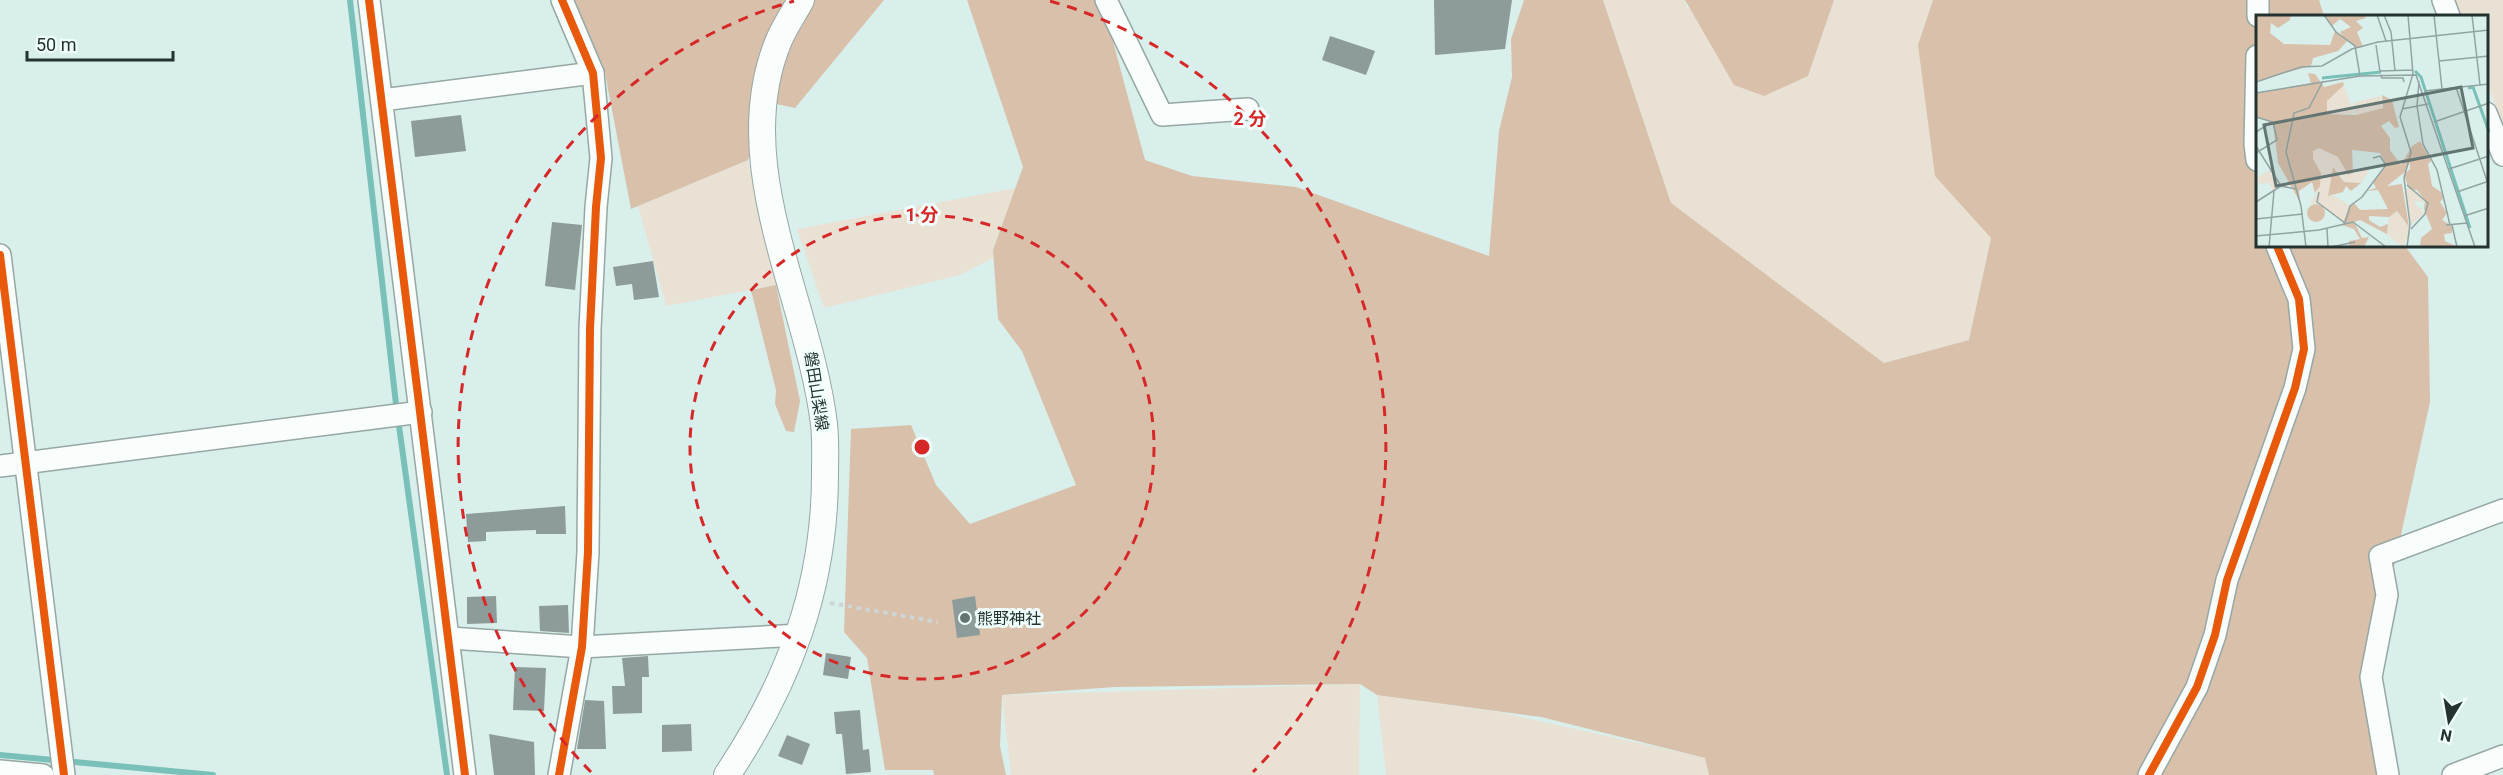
<svg xmlns="http://www.w3.org/2000/svg" width="2503" height="775" viewBox="0 0 2503 775" font-family="Roboto,'Noto Sans JP',sans-serif">
<rect width="100%" height="100%" fill="#d9efeb"/>
<g fill="#eae1d5">
<path d="M1603 0H1685L1687 7 1808 76 1834 0H1933L1918 45 1991 237 1969 340 1884 363 1671 203Z"/>
<path d="M2453 0H2503V125L2487 83 2486 16H2460Z"/>
<path d="M748 160 776 285 666 306 638 206Z"/>
<path d="M1016 188 993 249V258L960 275 824 308 797 229Z"/>
<path d="M1360 684 1359 775H1011L1002 695Z"/>
<path d="M1377 695 1499 712 1705 758 1709 775H1386Z"/>
</g>
<g fill="#d8c0aa">
<path d="M573 0H884L795 108 767 102 748 160 631 209 604 68Z"/>
<path d="M967 0H1105L1108 23 1145 160 1192 176 1296 187 1489 256 1499 131 1512 77 1511 39 1524 0H1603L1671 203 1884 363 1969 340 1991 238 1935 176 1918 45 1933 0H2319L2324 16H2257V246H2405L2428 277 2430 402 2378 640 2389 775H1709L1705 758 1541 717 1377 695 1360 684 1115 687 1002 695 1000 746 1006 775H934L933 770H885L867 658 844 632 851 429 911 425 936 485 970 524 1076 485 1022 351 998 319 993 250 1023 167Z"/>
<path d="M1685 0H1834L1808 76 1764 96 1734 85Z"/>
<path d="M776 285 800 401 794 432 786 431 775 404 776 390 751 290Z"/>
</g>
<g fill="none" stroke-linecap="round" stroke-linejoin="round">
<g stroke="#79c1b8" stroke-width="6">
<path d="M350 0 396 404 447 775"/>
<path d="M0 755 213 775"/>
</g>
</g>
<g fill="#8d9c9a">
<path d="M1434 0H1512L1505 49 1435 55Z"/>
<path d="M1330 36 1375 51 1366 75 1322 60Z"/>
<path d="M461 115 466 151 415 157 411 121Z"/>
<path d="M552 222 582 225 575 290 545 286Z"/>
<path d="M653 261 659 297 634 300 632 284 616 286 613 267Z"/>
<path d="M565 506 566 534H536V530L486 532V541L468 542 466 514Z"/>
<path d="M496 596 497 623 467 624V597Z"/>
<path d="M975 596 980 635 957 638 952 600Z"/>
<path d="M568 605 569 633 540 631 539 606Z"/>
<path d="M826 653 851 657 848 679 823 675Z"/>
<path d="M648 656 649 677H642V713L613 714 612 686H625L622 658Z"/>
<path d="M515 667 546 668 544 711 513 710Z"/>
<path d="M585 700 604 701 606 749H577Z"/>
<path d="M860 710 863 750 869 749 871 772 846 774 842 734H836L834 712Z"/>
<path d="M691 724 692 751 662 752V725Z"/>
<path d="M489 734 534 742 535 775H494Z"/>
<path d="M787 735 810 744 802 765 778 756Z"/>
</g>
<g fill="none" stroke-linecap="round" stroke-linejoin="round">
<g stroke="#96a7a4" stroke-width="24">
<g id="minor">
<path d="M369 0 465 775"/>
<path d="M1106 0 1162 115 1248 109"/>
<path d="M2443 0 2449 16"/>
<path d="M2258 16V0"/>
<path d="M2257 56 2255 144 2257 160"/>
<path d="M382 100 593 73"/>
<path d="M2486 113 2503 155"/>
<path d="M0 255 64 775"/>
<path d="M0 466 421 412"/>
<path d="M450 638 582 647 800 635"/>
<path d="M0 771 43 775"/>
<path d="M559 775 582 647 588 552 590 329 596 207 601 158 593 73 562 0"/>
<path d="M2149 775 2197 687 2215 635 2227 580 2295 388 2304 349 2299 299 2277 246"/>
<path d="M2388 775 2371 677 2387 595 2380 556 2503 510"/>
<path d="M2453 775 2503 756"/>
</g>
</g>
<g stroke="#96a7a4" stroke-width="28">
<path id="major" d="M727 775C789 682 825 587 825 474 825 458 826 441 824 424 809 300 727 164 779 40 785 26 794 13 801 0"/>
</g>
<path stroke="#cfd5d4" stroke-width="4" stroke-dasharray="4.5 4.5" stroke-linecap="butt" d="M830 603 938 622"/>
<use href="#minor" stroke="#f9fdfc" stroke-width="21"/>
<use href="#major" stroke="#f9fdfc" stroke-width="26"/>
<g stroke="#f0fffc" stroke-width="11">
<g id="cycleway">
<path d="M369 0 465 775"/>
<path d="M0 255 64 775"/>
<path d="M559 775 582 647 588 552 590 329 596 207 601 158 593 73 562 0"/>
<path d="M2149 775 2197 687 2215 635 2227 580 2295 388 2304 349 2299 299 2277 246"/>
</g>
</g>
<use href="#cycleway" stroke="#e8590c" stroke-width="8"/>
</g>
<g fill="none" stroke="#d62828" stroke-width="3" stroke-dasharray="10 8">
<circle cx="922" cy="447" r="232"/>
<path d="M591 772A464 464 0 0 1 794 1M1050 1A464 464 0 0 1 1253 772"/>
</g>
<circle fill="#637572" stroke="#f0fffc" stroke-width="2" cx="965" cy="618" r="6"/>
<g text-anchor="middle" stroke-width="6" stroke-linejoin="round" paint-order="stroke">
<g font-size="16" fill="#243331" stroke="#f0fffc">
<text transform="translate(817 391) rotate(81)" y="6">磐田山梨線</text>
</g>
<g font-size="16" fill="#243331" stroke="#f0fffc" text-anchor="start">
<text x="977" y="624">熊野神社</text>
</g>
</g>
<g transform="translate(2256 15)">
<rect width="232" height="232" fill="#d9efeb"/>
<path d="M88 70 98 99H71L70 87ZM124 81 127 93 99 100 97 88ZM63 133 82 142 92 160 110 154 113 156 105 168 88 167 84 158 74 168 72 181H79L94 191 89 208 62 188 54 189 64 171 57 144V136ZM14 155 24 171 17 175 12 167 5 170 0 163ZM149 174 159 175 157 178 162 177 169 187 157 186 168 198 155 210ZM140 196 153 212 152 224 146 232 131 219 133 202Z" fill="#eae1d5"/>
<path d="M0 0H35L34 5 22 13 15 8 14 18 28 29 74 30 79 16 87 21 84 17 95 12 84 4 76 11 69 0H108L110 3 100 6 107 13 101 17 107 32 100 33 92 25 82 36 57 43 55 51 0 66ZM52 58 59 59 68 72 87 67 88 70 71 86V99L100 100 127 93 126 80 136 85 143 112 139 113 133 106 125 111 134 123V135L145 150 156 131 164 126 175 146 172 149 176 171 185 177 187 183 184 187 191 198 186 205 196 211V218L188 219 189 226 201 232H164L165 223 176 214 168 194 169 185 161 175 153 174 148 160 154 154V147L149 157 131 171 146 169 153 212 141 196 133 202 113 201V205L124 212 132 209 131 219 104 205 98 207 106 223 113 222 108 232H93V226L104 224 98 214 86 210 94 191 98 188 104 195 132 194 122 175 110 176 120 173 117 167 130 150 124 138 96 135 97 158 92 160 82 142 63 133 57 136V144L65 158 64 171 59 178 56 167 43 176 44 187 22 148 17 108 0 102V78L55 68ZM77 152 88 167 105 168 95 176 90 171 87 177 72 181ZM51 198a9 9 0 1 1 18 0a9 9 0 1 1-18 0Z" fill="#d8c0aa"/>
<path fill="none" stroke="#79c1b8" stroke-width="3" d="M159 56 165 62 214 213M66 63 125 57M212 73 217 72 233 117"/>
<path fill="none" stroke="#91a4a1" stroke-width="1.5" d="M68 0 80 17 99 31 104 61M121 0 130 26M128 0 135 17 139 56M178 0 186 74M216 0 224 70M120 30 124 57M183 46 233 41M124 56 157 55M124 60 126 63H147L148 67M163 66 161 91 167 129 181 155 194 210M0 67 45 52 66 51 96 34 122 27 233 15M200 72 233 172M168 76 233 69M0 78 104 61 160 60 219 232M146 94 172 89M0 102 17 107 21 125 0 138M178 107 233 88M0 117 16 107M0 131 25 171 40 174M193 154 233 141M151 170 172 188 169 199 155 214M63 177 61 187 89 208M201 177 230 167M0 187 25 171M208 201 233 193M0 204 47 199M89 208 94 191 106 182 130 150 124 141 117 143M190 210 211 208M196 210 201 232M71 214 72 232M0 221 63 215 97 207 130 232M13 232 18 176M50 232 45 191 30 137 38 98 53 93 67 66M75 232 99 227M151 232 154 209 148 163 155 137 144 102 157 59 152 0"/>
<path fill="#637572" fill-opacity="0.15" stroke="#637572" stroke-width="3" d="M205 72 217 133 20 171 8 110Z"/>
<rect width="232" height="232" fill="none" stroke="#243331" stroke-width="3"/>
</g>
<circle cx="922" cy="447" r="9" fill="#d62828" stroke="#f0fffc" stroke-width="3"/>
<g font-size="18" text-anchor="middle" font-weight="bold" fill="#d62828" stroke="#f0fffc" stroke-width="6" stroke-linejoin="round" paint-order="stroke">
<text x="1250" y="125">2 分</text>
<text x="922" y="221">1 分</text>
</g>
<g transform="translate(2449 721) rotate(191)" stroke="#f0fffc" stroke-width="4.5" paint-order="stroke">
<path d="M0-4.5L10 22L0 15L-10 22Z" fill="#243331"/>
<text y="-9" font-size="16" font-weight="bold" text-anchor="middle" fill="#243331">N</text>
</g>
<path d="M27 51v9h146v-9" fill="none" stroke="#243331" stroke-width="3"/>
<text x="36" y="51" font-size="18" fill="#243331" stroke="#f0fffc" stroke-width="4.5" paint-order="stroke">50 m</text>
</svg>
